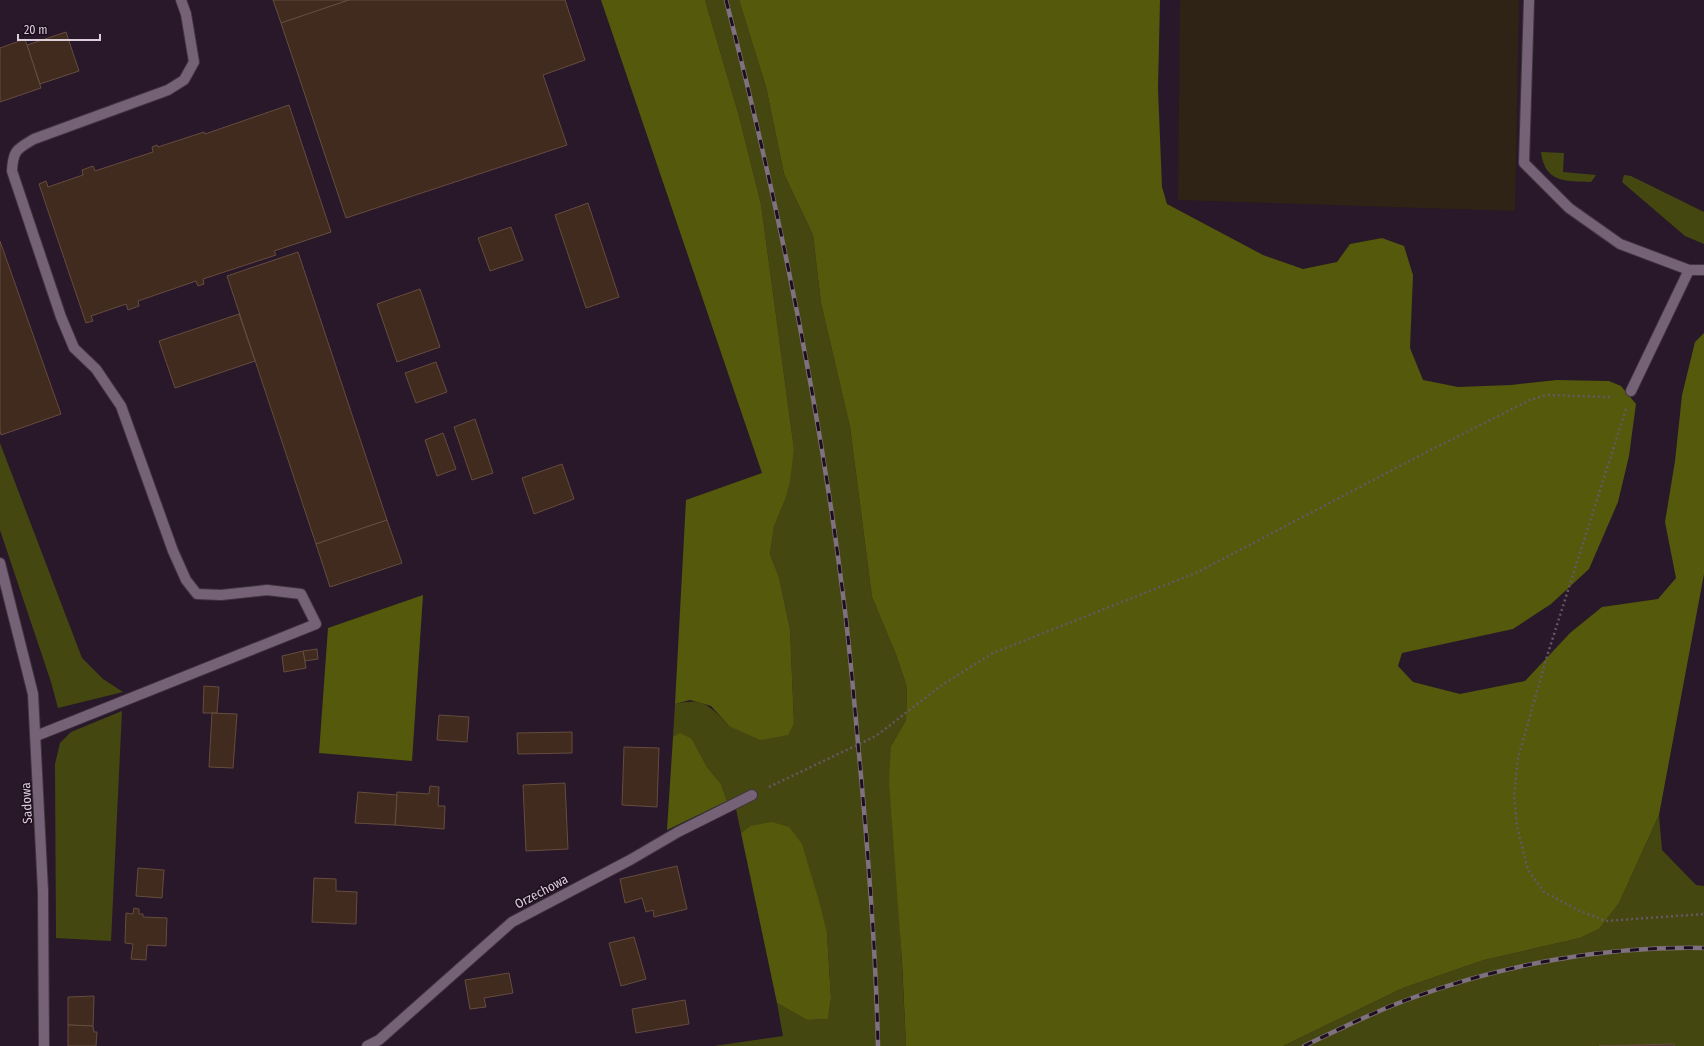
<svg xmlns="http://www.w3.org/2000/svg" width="1704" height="1046" viewBox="0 0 1704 1046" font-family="'Fira Sans Condensed',sans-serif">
<rect width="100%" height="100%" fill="#281829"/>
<path fill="#2e2315" d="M1180 0H1519L1515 211 1178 200Z"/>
<g fill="#444810">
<path d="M705 0H739L766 87 784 174 813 235 821 303 850 427 872 597 897 657 907 687 906 720 891 746 906 1046H714L783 1036 777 1003 807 1020 828 1019 831 998 827 933 750 826 741 833 736 809 727 801 721 784 707 767 692 739 673 737 675 704C704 697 710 706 729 726L794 723 790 629 779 577 770 554 774 527 785 500 794 449 761 204 739 116Z"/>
<path d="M1541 152 1564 153 1563 172 1596 175 1591 182C1565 181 1545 183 1541 152Z"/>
<path d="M1624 175 1631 176 1704 212V244L1685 236 1622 182Z"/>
<path d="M0 443 82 658 103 679 123 692 58 708 51 682 0 530Z"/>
<path d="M122 711 111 941 56 938 55 764 60 743 71 732Z"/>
<path d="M1659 815 1662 850 1696 885 1704 886V1046H1283L1403 988 1484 960 1580 938 1599 929 1619 903Z"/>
</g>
<g fill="#54590b">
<path d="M601 0H705L739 116 761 204 794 449 790 481 785 500 774 527 770 554 779 577 790 629 794 723 788 735 760 740 729 726 711 706 690 700 675 704 686 500 762 473Z"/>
<path d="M739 0H1160L1158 89 1162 187 1167 204 1263 255 1303 269 1337 262 1350 244 1382 238 1404 246 1413 275 1410 348 1423 380 1458 387 1511 385 1557 380 1609 381 1621 386 1636 404 1629 456 1618 502 1589 569 1551 604 1513 629 1402 653 1398 666 1413 682 1460 694 1525 681 1570 633 1602 607 1658 599 1676 578 1665 522 1675 461 1682 395 1695 342 1704 333V574L1659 815 1619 903 1599 929 1580 938 1484 960 1403 988 1283 1046H906L902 962 889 781 891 746 906 720 907 687 897 657 872 597 850 427 821 303 813 235 784 174 766 87Z"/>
<path d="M423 595 412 761 319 753 328 628Z"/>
<path d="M680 733 692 739 707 767 721 784 727 801 667 830 673 737Z"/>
<path d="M772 822 789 827 802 844 819 901 827 933 831 998 828 1019 807 1020 777 1003 741 833 750 826Z"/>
</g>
<g fill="#412a1e" stroke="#654c3f">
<path d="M273 0H349L281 23Z"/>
<path d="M349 0H565L585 60 543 75 567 145 346 218 281 23Z"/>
<path d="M66 32 79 71 40 84 27 45Z"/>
<path d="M25 39 41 88 0 102V48Z"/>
<path d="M289 105 331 232 274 251 276 255 203 279 204 284 198 286 196 281 138 301 139 306 128 310 126 304 91 316 93 321 86 323 39 184 46 181 48 187 83 175 82 170 93 166 95 171 153 152 152 147 157 145 158 147 204 132 205 134Z"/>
<path d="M588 203 619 297 586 308 555 215Z"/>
<path d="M511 227 523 260 490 271 478 238Z"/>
<path d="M0 241 61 414 1 435 0 430Z"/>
<path d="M298 252 387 520 316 544 227 276Z"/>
<path d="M420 289 440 347 397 362 377 304Z"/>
<path d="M239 314 255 361 175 388 159 341Z"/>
<path d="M436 362 447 392 416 403 405 373Z"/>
<path d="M475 419 493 473 472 480 454 427Z"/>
<path d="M443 433 456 469 437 476 425 440Z"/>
<path d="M562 464 574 499 534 514 522 478Z"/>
<path d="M387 520 402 563 330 587 316 544Z"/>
<path d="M317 649 318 659 305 661 303 651Z"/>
<path d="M303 651 306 668 284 672 282 656Z"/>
<path d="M204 686 219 687 217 713H203Z"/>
<path d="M212 713 237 714 233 768 209 767Z"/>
<path d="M439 715 469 717 467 742 437 740Z"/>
<path d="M572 732V753L518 754 517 733Z"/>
<path d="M624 747 659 748 657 807 622 805Z"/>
<path d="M565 783 568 849 526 851 523 785Z"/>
<path d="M430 786 439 787 438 806H445L444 829 395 825 397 792 429 794Z"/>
<path d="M358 792 397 795 395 825 355 823Z"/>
<path d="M677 866 687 909 654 917 653 910 646 912 642 898 625 903 620 879Z"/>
<path d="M138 868 164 870 162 898 136 896Z"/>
<path d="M314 878 336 879V891L357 892 356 924 312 922Z"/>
<path d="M134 908 139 909V914H143V917L167 918 166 946 147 945 146 960 131 959 133 944 125 943 126 913 133 914Z"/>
<path d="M634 937 646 979 621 986 609 943Z"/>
<path d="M509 973 513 993 484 998 486 1007 470 1009 465 980Z"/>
<path d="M94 996 93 1026 68 1025V997Z"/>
<path d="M685 1000 689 1024 636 1033 632 1009Z"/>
<path d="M68 1025 93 1026 94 1032H97L96 1046H68Z"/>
<path d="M1674 1044V1046H1599Z"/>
</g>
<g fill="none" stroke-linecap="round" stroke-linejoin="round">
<g stroke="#413441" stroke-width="12">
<g id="minor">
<path d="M1529 0 1524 163 1569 208 1620 244 1689 270H1704"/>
<path d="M1631 391 1689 270"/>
<path d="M0 563 33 694 43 891 44 1046"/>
<path d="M36 736 316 624 301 594 267 590 221 595 197 594 186 580 173 551 121 406 96 369 74 348 61 317 12 171C13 150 17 149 34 139L168 90 184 80 194 62 186 14 181 0"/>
<path d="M367 1046 379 1040 512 922 630 860 678 832 752 795"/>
</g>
</g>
<g stroke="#665767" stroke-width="2.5" stroke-dasharray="2 3" stroke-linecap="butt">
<path d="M1626 409 1548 653 1518 758 1514 795 1517 826 1528 870 1544 892 1578 910 1606 921 1704 914"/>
<path d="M769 787 876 736 942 685 993 653 1198 572 1419 456 1530 400 1547 395 1608 397 1613 396"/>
</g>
<use href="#minor" stroke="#766277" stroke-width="10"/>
<g stroke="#7f7180" stroke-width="4.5">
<g id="rail">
<path d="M726 0C776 195 818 395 843 595 850 648 854 701 859 754 868 851 876 948 878 1046"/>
<path d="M1304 1046C1340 1029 1375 1011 1412 998 1505 964 1606 946 1704 948"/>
</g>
</g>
<use href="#rail" stroke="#1e0e1f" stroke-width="3" stroke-dasharray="9" stroke-linecap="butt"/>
</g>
<g text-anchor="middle" stroke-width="3" stroke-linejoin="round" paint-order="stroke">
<g font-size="13" fill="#dbcfdb" stroke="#1e0e1f">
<text transform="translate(26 803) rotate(-93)" y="5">Sadowa</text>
<text transform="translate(541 891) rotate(-28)" y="5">Orzechowa</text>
</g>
</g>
<path d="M18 34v6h82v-6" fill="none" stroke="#dbcfdb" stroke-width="2"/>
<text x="24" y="34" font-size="12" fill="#dbcfdb" stroke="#1e0e1f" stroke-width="3" paint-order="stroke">20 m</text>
</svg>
